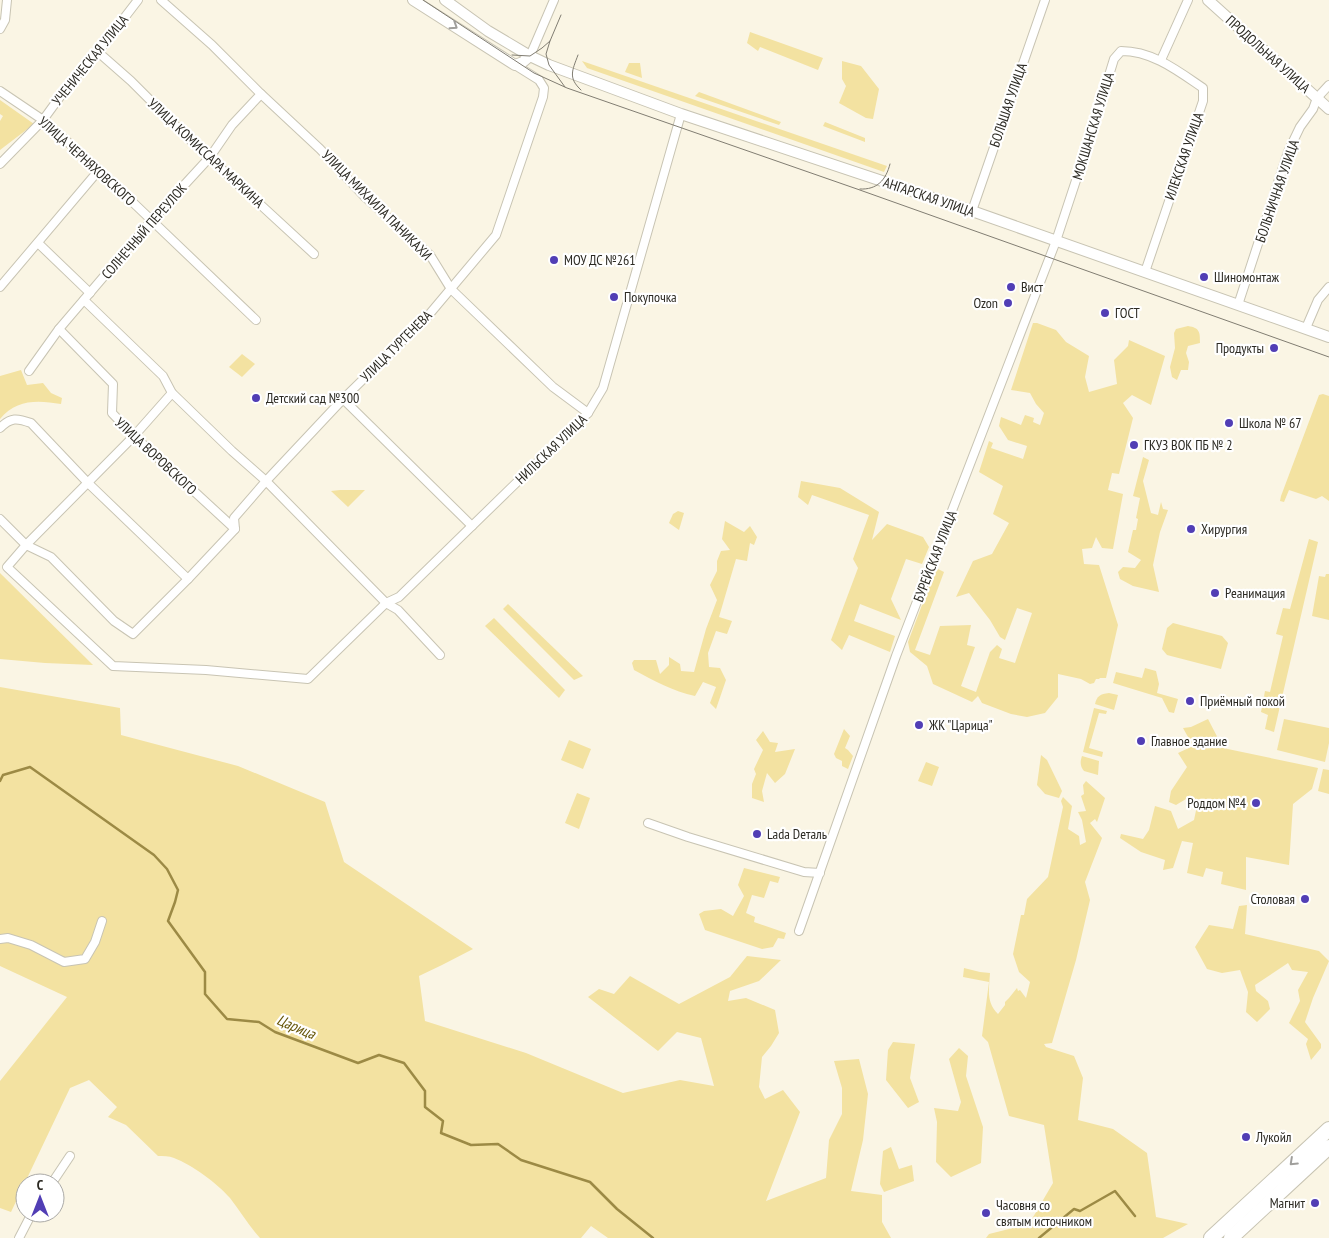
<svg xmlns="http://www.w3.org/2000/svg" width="1329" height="1238" viewBox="0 0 1329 1238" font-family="'PT Sans Narrow',sans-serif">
<rect width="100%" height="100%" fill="#faf5e4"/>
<g fill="#f3e2a1">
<path d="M750 32 823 58 818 70 760 47 758 51 747 43Z"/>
<path d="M582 61 887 166 884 172 587 68Z"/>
<path d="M842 61 861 66 879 89 873 119 866 118 839 103 846 86 842 79Z"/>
<path d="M629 63H640L642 78 625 72Z"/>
<path d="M699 92 781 122 779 125 695 96Z"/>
<path d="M0 100 34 124 0 150V121L3 116 0 114Z"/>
<path d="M825 122 865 138V142L823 126Z"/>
<path d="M1033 323H1037L1056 330 1066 342 1089 356 1085 377 1089 392 1117 384 1114 360 1128 346 1129 340 1165 356 1151 405 1132 395 1123 403 1133 418 1119 474 1112 473 1108 490 1123 494 1113 549 1102 548 1096 537 1092 548 1082 549 1084 564 1099 565 1118 625 1106 678H1100L1099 679H1096L1094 683 1090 684 1081 679 1058 674V697L1045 713 1027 717 1011 714 982 703 978 696 972 702 933 684 927 666 910 652 908 642 936 568 944 572 915 650 930 655 940 626 971 625 967 645 975 647 961 686 976 692 990 652 997 645 1002 649 999 658 1015 663 1032 613 1017 608 1005 640 1000 637 990 620 969 593 956 597 973 561 992 554 1009 523 993 514 1003 486 979 472 989 441 993 443 991 448 1023 459 1027 446 1008 440 999 426 1001 417 1021 425 1025 415 1034 418 1033 422 1040 425 1044 413 1036 404 1030 393 1011 390Z"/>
<path d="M1188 326C1200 328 1200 332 1200 343L1188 346 1186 353 1189 362 1188 370H1181L1177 380 1172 377 1170 367 1175 348 1174 333 1176 329Z"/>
<path d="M242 354 255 364 242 377 229 367Z"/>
<path d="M21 370 27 385 43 383 51 393 62 398 61 404C38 400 16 399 0 419V376Z"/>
<path d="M1323 394 1329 396V501L1322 496 1316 499 1289 490 1284 502 1280 501 1281 496 1319 395Z"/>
<path d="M1143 457 1149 460 1143 481 1151 513 1158 515 1161 502 1163 509 1168 510 1160 532 1153 565 1159 592 1133 586 1120 579 1118 572 1123 567 1135 568 1141 560 1128 552 1133 530H1136L1138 519 1136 518 1140 498 1133 496Z"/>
<path d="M801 481 840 488 879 512 872 540 887 524 923 537 929 547 922 564 906 559 891 599 901 620 860 604 854 621 895 636 890 652 849 635 842 650 831 640 858 568 853 559 869 515 812 495 808 505 798 497Z"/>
<path d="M340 490H365L348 507 331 491Z"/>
<path d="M678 511 684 513 679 530 669 523 673 514Z"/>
<path d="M725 521 744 532 750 526 757 537 754 545 750 543 747 561 736 559 719 617 732 621 727 634 716 631 708 653 709 667 720 668 726 680 716 709 710 703 716 687 703 682 695 696C673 691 654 681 634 670L632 663 634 660H656L660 674 669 665V657L680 664 681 671 694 672 706 629 717 600 710 585 717 571V561L721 551 730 550 722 539Z"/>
<path d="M1309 539 1318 542 1274 732 1265 729 1268 715 1261 712 1265 691 1270 692 1283 636 1276 634 1283 608 1290 609Z"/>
<path d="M0 573 93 665 45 663 0 659Z"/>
<path d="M1326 574H1329V620L1312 616 1319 576 1325 577Z"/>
<path d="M508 604 583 676 574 680 503 609Z"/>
<path d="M494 618 565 690 559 698 485 626Z"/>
<path d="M1173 623 1222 636 1228 643 1221 669 1167 655 1162 649 1167 628Z"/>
<path d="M1145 668 1156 671 1159 684 1157 693 1178 699 1174 713 1169 712 1162 698 1113 683 1116 672 1142 678Z"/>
<path d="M0 687 120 708 121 735 238 766 325 802 344 862 473 949 442 965 419 976 425 1021 526 1053 623 1093 680 1080 714 1086 701 1038 677 1032 658 1051 588 997 599 989 614 994 630 976 679 1004 730 977 747 956 781 960 759 981 730 991 728 1001 746 998 775 1010 779 1033 771 1046 762 1057 759 1087 765 1099 783 1090 800 1112 766 1201 826 1178 829 1140 842 1114V1088L834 1061 859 1059 868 1094 863 1140 851 1191 882 1195V1222L891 1238H608L591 1226 581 1238H260C249 1226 240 1211 230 1198 217 1183 192 1165 174 1158 169 1156 163 1156 158 1156L126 1125 108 1117 117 1107 89 1080 70 1088 11 1212 0 1208V1081L67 997 0 966Z"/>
<path d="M1109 693 1118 695 1114 710 1095 704C1097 696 1100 694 1109 693Z"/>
<path d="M1094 708 1107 711 1106 714 1099 713 1089 748 1103 752 1102 757 1083 752Z"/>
<path d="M1208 719 1223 748 1318 768 1312 789 1293 804 1289 865 1246 857V890L1221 884 1223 872 1206 868 1203 877 1187 873 1193 843 1182 841 1173 868 1163 870 1165 860 1141 852 1120 838 1121 834 1143 839 1149 830 1155 806 1171 811 1178 829 1194 820 1198 801 1191 796 1176 805 1169 802 1171 791 1187 767 1178 753 1193 746 1183 728 1191 727Z"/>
<path d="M1284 719 1329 728V743L1325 762 1277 750Z"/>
<path d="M844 729 850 736 845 748 848 750 853 756 848 769 842 766V761L836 758 834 754Z"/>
<path d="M763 731 770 742 778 743 775 752 795 749 785 774 775 783 767 773 762 791 764 802 752 798V784L756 774 754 769 763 750 756 740Z"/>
<path d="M569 740 591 749 583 769 561 760Z"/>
<path d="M1041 755 1047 760 1062 791 1059 798 1045 794 1037 785Z"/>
<path d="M1082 756 1099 761 1098 775 1084 771C1080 766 1080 762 1082 756Z"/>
<path d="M926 762 939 767 932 786 918 781Z"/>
<path d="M1323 769 1329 770V794L1318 791Z"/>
<path d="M1086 781 1105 798 1097 822 1095 819 1090 823 1102 838 1085 882 1090 900 1076 960 1052 1043 1044 1044 1046 1047 1074 1056 1083 1078 1078 1120 1113 1129 1147 1153 1156 1217 1188 1224 1163 1238H986L989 1234 1029 1224 1053 1183 1044 1125 1009 1116 988 1042 982 1036 989 982 963 977 964 968 980 972 990 973C989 990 986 1002 998 1014L1005 1005V1002L1009 998 1017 988 1018 991 1020 990 1026 998 1030 982 1019 972 1013 954 1021 915H1024L1027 899 1048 877 1063 807 1061 801 1063 797 1072 806 1068 829 1079 836 1080 845 1086 842 1082 820 1078 812 1086 811 1081 796 1084 794 1083 785Z"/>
<path d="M577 793 590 798 579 829 565 823Z"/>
<path d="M744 868 780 877 778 883 770 881 764 898 752 895 746 913 755 917 754 922 786 933 784 939 778 938 773 947 762 949 705 930 699 914 704 911 721 909 733 916 744 896 738 885Z"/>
<path d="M1247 905 1245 934 1319 951 1329 961 1313 998 1305 1022 1321 1044V1048L1311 1060 1306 1044 1308 1039 1289 1023 1300 1001 1298 990 1308 972 1292 970 1288 963 1255 985 1256 991 1268 1001 1270 1009 1257 1022 1246 1012 1248 992 1240 970 1222 973 1207 969 1195 947 1209 925 1233 929 1239 906Z"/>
<path d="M893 1042 915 1044 910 1078 919 1102 908 1108 886 1080 888 1050Z"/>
<path d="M959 1048 968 1056 966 1076 983 1127 981 1163 951 1177 936 1162 937 1122 934 1108 958 1111 961 1102 949 1059Z"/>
<path d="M891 1147 899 1169 912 1165 914 1181 884 1192 880 1184 883 1151Z"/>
</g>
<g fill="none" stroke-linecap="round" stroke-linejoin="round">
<g stroke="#9c8a45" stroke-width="2.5">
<path d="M0 781 3 775 30 767 154 855 167 869 178 890 175 902 168 921 205 972V994L227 1019 259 1022 275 1032 358 1063 379 1055 404 1063 425 1091V1107L443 1121 441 1133 471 1145 498 1144 521 1160 590 1182 617 1209 653 1238"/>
<path d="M1039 1238 1074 1209 1080 1211 1115 1191 1135 1216"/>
</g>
<g stroke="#c8c4b3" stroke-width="10">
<g id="street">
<path d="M161 0 212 45 261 94 320 149 365 197 430 255 451 289 553 387 588 413"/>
<path d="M0 29 5 20 7 0"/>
<path d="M98 52 131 81 189 139 314 254"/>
<path d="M530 56 554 0"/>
<path d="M1161 60 1188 0"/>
<path d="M0 91 43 120 99 170 256 320"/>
<path d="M0 164 43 120 70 83 98 52 138 0"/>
<path d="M972 211 1045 0"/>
<path d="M38 243 90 293"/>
<path d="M0 287 99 170"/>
<path d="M84 300 163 376 172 393 232 451 266 481 386 603 398 610 440 655"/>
<path d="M1238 305 1288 152 1300 127 1313 109 1317 98 1329 85"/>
<path d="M1306 328 1318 300 1329 287"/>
<path d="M59 329 113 384 112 413 134 436 235 529"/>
<path d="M29 371 59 329 152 220 210 157 232 125 261 94"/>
<path d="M172 393 134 436 26 545 7 567 113 666 206 670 308 679 386 603 399 597 588 413 603 388 681 114"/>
<path d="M343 399 472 526"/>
<path d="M0 428C11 417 17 418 31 423L87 482 188 579"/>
<path d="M0 519 26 545 51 557 114 621 133 634 188 579 235 529 234 518 266 481 343 399 427 317 496 235 543 97 544 88 539 80 515 65"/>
<path d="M648 823 688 837 804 872 820 873"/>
<path d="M799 931 896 656 1056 241 1088 144 1114 59 1121 51C1153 51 1178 71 1203 88V101L1145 272"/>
<path d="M0 939 8 938 31 945 64 962 85 959 95 942 102 921"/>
<path d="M52 1183 70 1156"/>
<path d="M19 1238 32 1213"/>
</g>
</g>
<g stroke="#c8c4b3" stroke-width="12">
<g id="secondary">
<path d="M413 0 515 65 523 62 530 56"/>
<path d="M445 0 488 31 530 56 549 65 681 114 972 211 1329 337"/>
<path d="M1208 0 1329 109"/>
</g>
</g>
<g stroke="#c8c4b3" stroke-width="16">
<g id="highway">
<path d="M1211 1238 1329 1129"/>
<path d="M1231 1238 1329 1147"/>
</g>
</g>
<use href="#street" stroke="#fff" stroke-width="8"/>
<use href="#secondary" stroke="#fff" stroke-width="10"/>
<use href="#highway" stroke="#fff" stroke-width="14"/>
<g stroke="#817d72" stroke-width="1">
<path d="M423 0 534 73 567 88 857 189 1329 357"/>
<path d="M550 41 546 54 549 65 565 87"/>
<path d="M512 55 530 56 542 48 550 41 561 15"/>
<path d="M578 55C572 71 568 78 581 90"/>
<path d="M860 189C877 190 886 180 890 164"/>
</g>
</g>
<defs><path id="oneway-chevron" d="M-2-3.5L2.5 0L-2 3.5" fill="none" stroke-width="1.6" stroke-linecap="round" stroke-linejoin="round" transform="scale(1.25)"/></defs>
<g stroke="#a09f9c">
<use href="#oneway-chevron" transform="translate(454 26) rotate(33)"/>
<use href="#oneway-chevron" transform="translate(1293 1162) rotate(137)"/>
</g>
<g fill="#513eb5" stroke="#fff" stroke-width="2">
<circle cx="554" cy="260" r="5"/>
<circle cx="1204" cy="277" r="5"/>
<circle cx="1011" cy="287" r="5"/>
<circle cx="614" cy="297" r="5"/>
<circle cx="1008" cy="303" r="5"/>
<circle cx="1105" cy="313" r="5"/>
<circle cx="1274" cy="348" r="5"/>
<circle cx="256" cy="398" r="5"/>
<circle cx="1229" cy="423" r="5"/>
<circle cx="1134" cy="445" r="5"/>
<circle cx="1191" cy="529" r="5"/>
<circle cx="1215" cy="593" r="5"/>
<circle cx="1190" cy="701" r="5"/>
<circle cx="919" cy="725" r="5"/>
<circle cx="1141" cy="741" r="5"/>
<circle cx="1256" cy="803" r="5"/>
<circle cx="757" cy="834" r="5"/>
<circle cx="1305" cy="899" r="5"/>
<circle cx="1246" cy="1137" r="5"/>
<circle cx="1315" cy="1203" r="5"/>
<circle cx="986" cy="1213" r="5"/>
</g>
<g text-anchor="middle" stroke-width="4.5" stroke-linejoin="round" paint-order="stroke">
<g font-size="14" fill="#2c2a23" stroke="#fff">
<text transform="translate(1268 54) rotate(42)" y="5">ПРОДОЛЬНАЯ УЛИЦА</text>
<text transform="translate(90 60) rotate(-51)" y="5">УЧЕНИЧЕСКАЯ УЛИЦА</text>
<text transform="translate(1008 105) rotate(-71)" y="5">БОЛЬШАЯ УЛИЦА</text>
<text transform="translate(1093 126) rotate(-73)" y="5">МОКШАНСКАЯ УЛИЦА</text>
<text transform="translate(206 153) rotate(43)" y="5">УЛИЦА КОМИССАРА МАРКИНА</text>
<text transform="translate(1184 156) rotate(-71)" y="5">ИЛЕКСКАЯ УЛИЦА</text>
<text transform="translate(87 161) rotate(42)" y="5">УЛИЦА ЧЕРНЯХОВСКОГО</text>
<text transform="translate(1277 191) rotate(-71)" y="5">БОЛЬНИЧНАЯ УЛИЦА</text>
<text transform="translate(929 197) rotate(19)" y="5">АНГАРСКАЯ УЛИЦА</text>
<text transform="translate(377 205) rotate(45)" y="5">УЛИЦА МИХАИЛА ПАНИКАХИ</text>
<text transform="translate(144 231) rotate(-49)" y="5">СОЛНЕЧНЫЙ ПЕРЕУЛОК</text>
<text transform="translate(396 346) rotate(-45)" y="5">УЛИЦА ТУРГЕНЕВА</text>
<text transform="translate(551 449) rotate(-44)" y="5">НИЛЬСКАЯ УЛИЦА</text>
<text transform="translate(156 456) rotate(43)" y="5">УЛИЦА ВОРОВСКОГО</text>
<text transform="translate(935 556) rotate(-69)" y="5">БУРЕЙСКАЯ УЛИЦА</text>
</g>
<g font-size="14" fill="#2c2a23" stroke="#fff" text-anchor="start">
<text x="564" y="265">МОУ ДС №261</text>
<text x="1214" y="282">Шиномонтаж</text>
<text x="1021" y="292">Вист</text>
<text x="624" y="302">Покупочка</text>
<text x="998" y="308" text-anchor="end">Ozon</text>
<text x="1115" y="318">ГОСТ</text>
<text x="1264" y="353" text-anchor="end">Продукты</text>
<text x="266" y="403">Детский сад №300</text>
<text x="1239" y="428">Школа № 67</text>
<text x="1144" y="450">ГКУЗ ВОК ПБ № 2</text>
<text x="1201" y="534">Хирургия</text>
<text x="1225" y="598">Реанимация</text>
<text x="1200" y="706">Приёмный покой</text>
<text x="929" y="730">ЖК "Царица"</text>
<text x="1151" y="746">Главное здание</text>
<text x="1246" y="808" text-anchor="end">Роддом №4</text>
<text x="767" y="839">Lada Dеталь</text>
<text x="1295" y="904" text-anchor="end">Столовая</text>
<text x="1256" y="1142">Лукойл</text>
<text x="1305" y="1208" text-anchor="end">Магнит</text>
<text x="996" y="1210">Часовня со<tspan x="996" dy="16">святым источником</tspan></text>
</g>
<g font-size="15" font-style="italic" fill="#655406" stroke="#fff">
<text transform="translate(296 1027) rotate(23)" y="5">Царица</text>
</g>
</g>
<g transform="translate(40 1198)"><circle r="24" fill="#ffffff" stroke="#abaaa7"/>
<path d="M0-4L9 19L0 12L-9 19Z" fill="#513eb5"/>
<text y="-8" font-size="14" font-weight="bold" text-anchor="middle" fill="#2c2a23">С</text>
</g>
</svg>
